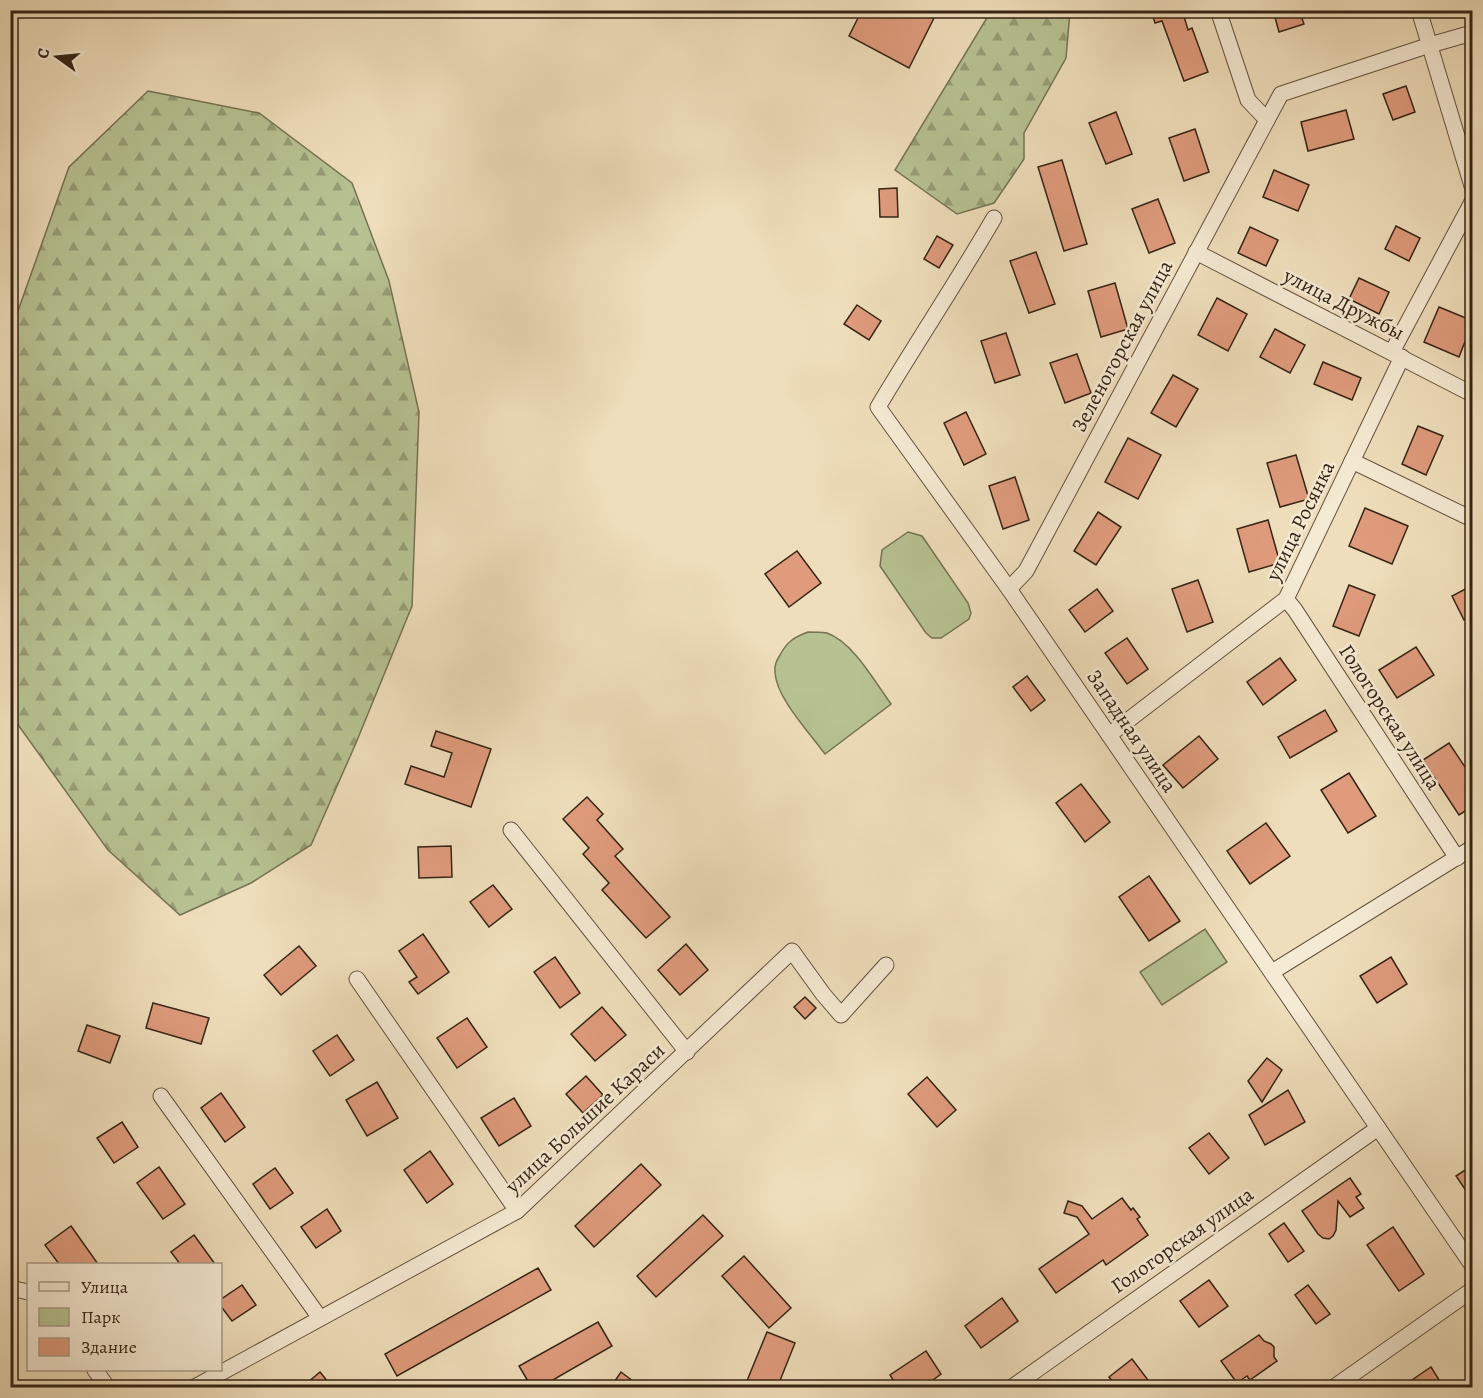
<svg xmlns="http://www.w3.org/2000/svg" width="1483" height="1398" viewBox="0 0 1483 1398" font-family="Alegreya,serif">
<defs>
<pattern id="forest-firs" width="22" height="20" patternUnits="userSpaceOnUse" patternTransform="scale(1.5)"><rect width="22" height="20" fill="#b7c292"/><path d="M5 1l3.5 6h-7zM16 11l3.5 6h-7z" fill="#969d76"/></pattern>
</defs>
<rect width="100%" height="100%" fill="#efdebb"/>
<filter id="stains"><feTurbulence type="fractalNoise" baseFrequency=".00333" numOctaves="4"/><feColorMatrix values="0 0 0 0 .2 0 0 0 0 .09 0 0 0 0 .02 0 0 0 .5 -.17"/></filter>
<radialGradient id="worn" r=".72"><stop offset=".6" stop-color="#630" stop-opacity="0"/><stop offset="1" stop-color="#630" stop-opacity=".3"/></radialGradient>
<g fill="url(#forest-firs)" stroke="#767354" stroke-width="1.5">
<path d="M991 11H1070L1066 58 1024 133V159L994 203 957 214 895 170Z"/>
<path d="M148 91 259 113 352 183 389 281 419 412 412 606 356 743 311 845 251 883 180 915 108 850 11 715 10 344 13 325 69 167Z"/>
</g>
<g fill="#b7c292" stroke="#767354" stroke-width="1.5">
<path d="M908 532 922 536 968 603 971 613 969 619 941 638H932L926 633 880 566 882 550Z"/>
<path d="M808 632C814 632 821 632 827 633 853 642 875 682 891 704L825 754C810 733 776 698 775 672 774 665 777 660 780 655 787 642 794 637 808 632Z"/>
<path d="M1205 929 1227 962 1162 1005 1140 972Z"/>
</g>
<g fill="#df9b7c" stroke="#352415" stroke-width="1.5">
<path d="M862 10H938L909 68 849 36Z"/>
<path d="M1151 10H1185L1186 12 1183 13 1188 30 1192 28 1208 72 1184 81 1162 21 1155 23Z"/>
<path d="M1273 10H1299L1304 24 1279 32Z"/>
<path d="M1406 86 1415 112 1393 120 1383 94Z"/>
<path d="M1346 110 1354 139 1308 151 1301 122Z"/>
<path d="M1116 112 1132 154 1106 164 1089 123Z"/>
<path d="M1195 129 1209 172 1184 181 1169 138Z"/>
<path d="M1062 160 1087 244 1064 251 1038 167Z"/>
<path d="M1274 170 1309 185 1298 211 1263 197Z"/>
<path d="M897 188 898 217H880L879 189Z"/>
<path d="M1158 199 1175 243 1149 253 1132 209Z"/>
<path d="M1396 226 1420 238 1409 261 1385 249Z"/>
<path d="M1250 227 1278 240 1266 266 1238 253Z"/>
<path d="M937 236 953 245 939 268 924 259Z"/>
<path d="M1036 252 1055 304 1029 313 1010 261Z"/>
<path d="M1359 278 1389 292 1379 314 1349 299Z"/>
<path d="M1115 283 1128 329 1101 337 1088 291Z"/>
<path d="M1217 298 1247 314 1228 351 1198 335Z"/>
<path d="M857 305 881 321 869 340 844 324Z"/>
<path d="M1439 307 1473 321 1459 357 1424 342Z"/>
<path d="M1275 329 1305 345 1290 373 1260 357Z"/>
<path d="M1006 333 1020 375 995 383 981 341Z"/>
<path d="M1077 354 1091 393 1065 403 1050 363Z"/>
<path d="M1323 362 1361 378 1352 400 1314 384Z"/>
<path d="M1173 375 1198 389 1176 427 1151 413Z"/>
<path d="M966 412 986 454 964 465 944 423Z"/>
<path d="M1418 426 1443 436 1426 475 1402 464Z"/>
<path d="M1128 438 1161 455 1138 499 1105 482Z"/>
<path d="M1296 455 1309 499 1280 507 1267 463Z"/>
<path d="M1015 477 1029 520 1003 529 989 486Z"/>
<path d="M1365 508 1408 526 1392 564 1349 546Z"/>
<path d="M1098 512 1121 527 1096 565 1074 551Z"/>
<path d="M1268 520 1280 563 1249 572 1237 529Z"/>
<path d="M797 551 821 583 789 607 765 574Z"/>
<path d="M1198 580 1213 622 1187 632 1172 589Z"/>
<path d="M1349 585 1375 595 1359 636 1333 626Z"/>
<path d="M1473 585V615L1464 620 1452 596Z"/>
<path d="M1097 589 1113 611 1085 632 1069 610Z"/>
<path d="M1127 638 1148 669 1127 684 1105 653Z"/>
<path d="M1416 647 1434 675 1397 698 1379 670Z"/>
<path d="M1280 658 1296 680 1263 705 1247 682Z"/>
<path d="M1027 676 1045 700 1031 711 1013 687Z"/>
<path d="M1325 710 1337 731 1290 758 1278 737Z"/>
<path d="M436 731 491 749 471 807 405 784 411 766 444 777 452 753 431 746Z"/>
<path d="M1199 736 1218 759 1183 788 1163 765Z"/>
<path d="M1449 743 1473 779V806L1459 815 1423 760Z"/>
<path d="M1349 773 1376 816 1348 833 1321 790Z"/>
<path d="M1081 784 1110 822 1085 842 1056 803Z"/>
<path d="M587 797 603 814 597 820 623 849 615 856 670 917 646 938 602 890 609 883 583 854 589 848 563 819Z"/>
<path d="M1266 823 1290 856 1250 884 1227 851Z"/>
<path d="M451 846 452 877 419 878 418 847Z"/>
<path d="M1149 876 1180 921 1149 941 1119 897Z"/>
<path d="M493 885 512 909 489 927 470 902Z"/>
<path d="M423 934 449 972 418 994 409 982 417 977 399 951Z"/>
<path d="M686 944 708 970 680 995 658 970Z"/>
<path d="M299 946 316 966 281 995 264 975Z"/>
<path d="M555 957 580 993 560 1008 534 972Z"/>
<path d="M1391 957 1407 984 1377 1003 1360 976Z"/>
<path d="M805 997 816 1008 805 1019 794 1007Z"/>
<path d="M153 1003 209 1018 201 1044 146 1028Z"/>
<path d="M602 1007 626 1035 595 1061 571 1034Z"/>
<path d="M467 1018 487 1047 457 1068 437 1038Z"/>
<path d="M87 1025 120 1036 110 1063 78 1051Z"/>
<path d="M337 1035 354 1060 330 1076 313 1051Z"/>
<path d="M1267 1058 1282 1070 1262 1102 1248 1081Z"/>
<path d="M586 1076 603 1095 583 1113 566 1094Z"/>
<path d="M927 1077 956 1110 937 1127 908 1094Z"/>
<path d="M377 1082 398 1118 367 1136 346 1100Z"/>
<path d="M1288 1090 1305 1122 1265 1145 1249 1115Z"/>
<path d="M221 1093 245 1127 225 1142 201 1108Z"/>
<path d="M514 1098 531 1126 499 1146 481 1118Z"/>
<path d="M122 1122 138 1147 114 1163 97 1138Z"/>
<path d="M1209 1133 1229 1158 1209 1174 1189 1148Z"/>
<path d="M430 1151 453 1184 427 1203 404 1170Z"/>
<path d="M641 1164 661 1185 594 1247 575 1226Z"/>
<path d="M1473 1165V1201L1456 1176Z"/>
<path d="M159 1167 185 1204 163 1219 137 1183Z"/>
<path d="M275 1168 293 1193 270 1209 253 1184Z"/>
<path d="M1350 1178 1361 1194 1356 1197 1364 1208 1350 1217 1338 1201 1336 1230 1333 1236 1329 1239 1323 1238 1318 1234 1302 1211Z"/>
<path d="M1122 1198 1131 1210 1133 1208 1140 1217 1137 1219 1148 1235 1106 1265 1103 1260 1056 1293 1039 1269 1089 1234 1077 1217 1064 1213 1068 1201 1082 1206 1092 1219Z"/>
<path d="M327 1209 341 1231 316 1248 301 1227Z"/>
<path d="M703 1215 723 1236 656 1297 637 1276Z"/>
<path d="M1284 1223 1304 1251 1288 1262 1269 1234Z"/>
<path d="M71 1226 98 1264H59L45 1245Z"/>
<path d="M1393 1227 1424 1274 1399 1291 1367 1245Z"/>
<path d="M194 1235 215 1264H180L171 1252Z"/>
<path d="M744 1256 791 1308 769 1328 722 1276Z"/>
<path d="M538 1268 551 1290 397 1376 385 1354Z"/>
<path d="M1209 1280 1228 1306 1199 1327 1180 1301Z"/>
<path d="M242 1285 256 1305 232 1321 220 1305V1300Z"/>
<path d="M1308 1285 1330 1314 1316 1324 1295 1295Z"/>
<path d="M1002 1298 1018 1321 981 1348 965 1326Z"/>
<path d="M598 1322 612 1346 539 1388H532L519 1366Z"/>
<path d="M767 1332 795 1343 777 1388H744Z"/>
<path d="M1259 1335 1264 1341 1271 1344 1274 1347V1357L1277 1361 1250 1380 1247 1376 1237 1383 1221 1361Z"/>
<path d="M926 1351 941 1374 922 1388H898L890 1375Z"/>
<path d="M1132 1359 1148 1380 1137 1388H1118L1109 1377Z"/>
<path d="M1431 1367 1444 1388H1417L1412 1380Z"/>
<path d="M320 1372 333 1388H301Z"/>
<path d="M621 1372 642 1388H610Z"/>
</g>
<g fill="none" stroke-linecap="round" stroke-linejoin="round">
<g stroke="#64523e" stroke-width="17">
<g id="street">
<path d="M1218 10 1248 100 1267 120"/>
<path d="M1419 10 1472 186"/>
<path d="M994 218C957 282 916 343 878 407L1009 589 1472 1265"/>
<path d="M1196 252 1472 394"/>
<path d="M1392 352 1472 202"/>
<path d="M1352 461 1472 519"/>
<path d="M1009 589 1026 571 1281 94 1430 45 1472 33"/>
<path d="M1286 599 1295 610 1457 858"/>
<path d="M1109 735 1286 599 1402 357"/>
<path d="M511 830 687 1052"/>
<path d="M1272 972 1472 848"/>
<path d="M357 979 517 1211"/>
<path d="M161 1096 320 1318"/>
<path d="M10 1288 28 1292"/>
<path d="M95 1370 108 1388"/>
<path d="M193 1388 517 1211 792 951 823 994 841 1015 886 965"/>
<path d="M1011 1388 1378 1128"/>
<path d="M1333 1388 1472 1290"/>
</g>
</g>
<use href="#street" stroke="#f5ead3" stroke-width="15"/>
</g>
<g text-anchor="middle" stroke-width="5" stroke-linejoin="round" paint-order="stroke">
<g font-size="21" fill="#352415" stroke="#f5ead3">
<text transform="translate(1344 304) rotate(27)" y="7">улица Дружбы</text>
<text transform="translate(1122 346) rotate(-62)" y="7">Зеленогорская улица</text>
<text transform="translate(1300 521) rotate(-64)" y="7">улица Росянка</text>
<text transform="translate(1390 717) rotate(57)" y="7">Гологорская улица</text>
<text transform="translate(1132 731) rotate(56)" y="7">Западная улица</text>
<text transform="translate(585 1118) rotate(-43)" y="7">улица Большие Караси</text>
<text transform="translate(1182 1240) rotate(-35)" y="7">Гологорская улица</text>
</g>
</g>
<rect width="1483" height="1398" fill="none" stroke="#efdebb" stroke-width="36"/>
<rect x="12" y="12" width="1459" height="1374" fill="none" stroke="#352415" stroke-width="3"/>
<rect x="18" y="18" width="1447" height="1362" fill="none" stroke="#352415" stroke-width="1.5"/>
<rect x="27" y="1263" width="195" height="108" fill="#f5ead3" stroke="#a89b87" stroke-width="1.5"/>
<rect x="39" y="1282" width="30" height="9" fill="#f5ead3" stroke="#a89b87" stroke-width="1.5"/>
<text x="81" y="1293" font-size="18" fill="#352415">Улица</text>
<rect x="39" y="1308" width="30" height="18" fill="#b7c292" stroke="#a89b87" stroke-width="1.5"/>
<text x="81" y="1323" font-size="18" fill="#352415">Парк</text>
<rect x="39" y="1338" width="30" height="18" fill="#df9b7c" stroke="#a89b87" stroke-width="1.5"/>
<text x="81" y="1353" font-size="18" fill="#352415">Здание</text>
<g transform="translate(57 57) rotate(285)" stroke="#f5ead3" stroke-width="4.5" paint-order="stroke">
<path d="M0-4.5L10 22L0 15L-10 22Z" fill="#352415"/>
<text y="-9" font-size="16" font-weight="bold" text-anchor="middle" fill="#352415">С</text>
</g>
<rect width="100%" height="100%" filter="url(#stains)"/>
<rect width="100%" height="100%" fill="url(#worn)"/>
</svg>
